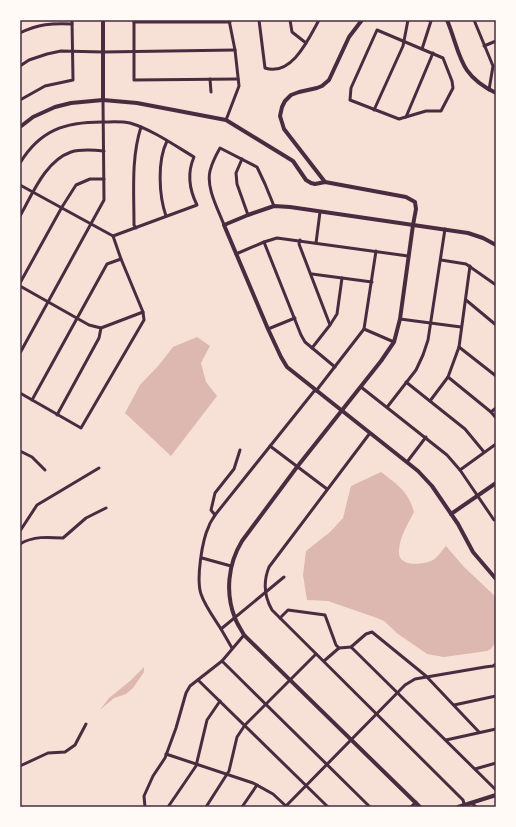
<svg xmlns="http://www.w3.org/2000/svg" width="516" height="827" viewBox="0 0 516 827" font-family="'Roboto Condensed',sans-serif">
<rect width="100%" height="100%" fill="#f7e1d7"/>
<g fill="#dcb8b0">
<path d="M197 337 210 346 201 363 206 382 217 396 171 456 125 413 140 385 159 365 173 347Z"/>
<path d="M381 472C398 485 408 491 414 512 408 524 400 536 399 550 397 568 423 565 433 560 438 557 442 550 446 546L464 567 496 597V641L491 649 487 651 444 657 427 654 398 634 384 621 377 618 328 601 307 600 303 575 306 551 330 532 343 518 351 486Z"/>
<path d="M144 667V672L133 688 126 694 114 698 100 710 109 698 130 681Z"/>
</g>
<g fill="none" stroke-linecap="round" stroke-linejoin="round">
<g stroke="#4a2c40" stroke-width="3">
<path d="M134 20V80L238 79"/>
<path d="M259 20 265 68C292 77 309 38 319 20"/>
<path d="M290 20 292 32 306 43"/>
<path d="M474 20 493 66 489 90"/>
<path d="M134 22H230"/>
<path d="M377 30 443 58 452 81 453 88 441 111H426L399 119 350 100 351 88Z"/>
<path d="M20 33C38 24 52 23 72 24"/>
<path d="M484 46 496 41"/>
<path d="M422 49 431 21 428 20"/>
<path d="M20 66 29 60 47 54 61 51 103 52 235 50"/>
<path d="M210 79 211 92"/>
<path d="M20 100 45 86 73 80 72 20"/>
<path d="M374 110 403 46 408 20"/>
<path d="M406 117 433 53"/>
<path d="M226 120 239 86 235 50 229 20"/>
<path d="M242 159 236 173 237 184 248 215"/>
<path d="M20 163C40 130 65 122 102 122 111 122 121 121 130 123 153 130 174 145 194 157 187 173 189 189 197 205L113 236"/>
<path d="M20 185 113 236 121 259 143 312 144 320 81 428 20 393"/>
<path d="M20 216C32 195 45 161 71 152 81 149 94 150 104 151"/>
<path d="M166 216C159 196 157 161 167 141"/>
<path d="M224 225C218 209 206 188 210 171 212 163 216 155 220 148L257 167 265 184 274 206"/>
<path d="M136 228 134 225C134 192 131 158 141 127"/>
<path d="M300 240 299 244 330 325 312 348"/>
<path d="M264 242 301 335 305 342 335 367"/>
<path d="M316 243 320 212"/>
<path d="M236 254 264 242 277 238 408 256"/>
<path d="M441 260 466 264 496 285"/>
<path d="M312 274 372 282"/>
<path d="M20 283 62 207 76 185 90 179H104"/>
<path d="M20 286 89 325 101 328 143 312"/>
<path d="M466 300 496 325"/>
<path d="M400 319 461 327"/>
<path d="M330 325 337 314 342 278"/>
<path d="M268 329 295 318"/>
<path d="M364 329 394 342"/>
<path d="M459 347 496 376"/>
<path d="M20 353 104 200 103 100"/>
<path d="M448 377 491 412 496 418"/>
<path d="M406 382 465 429 484 452"/>
<path d="M361 387 447 455 460 470 494 520H496"/>
<path d="M316 391 364 329 376 251"/>
<path d="M32 400 107 264 121 259"/>
<path d="M430 401 448 377 459 347 470 266"/>
<path d="M388 406 416 370 423 355 428 340 445 229"/>
<path d="M491 412 496 408"/>
<path d="M57 415 99 338 101 328"/>
<path d="M370 433 269 567C263 582 264 596 272 610L463 800 465 807"/>
<path d="M270 446 327 489"/>
<path d="M20 451 32 457 45 470"/>
<path d="M407 462 426 437"/>
<path d="M460 470 496 444"/>
<path d="M215 515 211 510 215 493 234 469 240 450"/>
<path d="M20 531 37 505 99 468"/>
<path d="M20 544C33 536 48 537 63 538L86 518 106 508"/>
<path d="M202 558 231 566"/>
<path d="M284 577 221 629C214 618 205 606 201 594 196 579 202 540 209 526 210 522 213 519 215 515L315 390"/>
<path d="M280 618 288 610 325 615 336 645 339 648"/>
<path d="M221 629 232 648"/>
<path d="M351 647 496 790"/>
<path d="M222 661 370 807"/>
<path d="M324 661 339 648 351 647 366 634 372 632 426 676 479 732"/>
<path d="M198 680 328 807"/>
<path d="M454 705 496 696"/>
<path d="M446 740 496 729"/>
<path d="M166 754 253 783 273 794 287 807"/>
<path d="M20 766 48 753 65 752 75 745 86 724"/>
<path d="M475 769 496 763"/>
<path d="M472 803 476 807"/>
<path d="M145 807 144 796 153 776 165 758 176 728 186 693 190 686 222 661 244 635"/>
<path d="M168 807 196 766 207 720 220 701"/>
<path d="M206 807 229 771 237 737 245 725 316 654"/>
<path d="M242 807 257 785"/>
<path d="M285 807 405 685 415 679 485 667 493 666 496 664"/>
<path d="M411 807 416 802"/>
</g>
<g stroke="#4a2c40" stroke-width="4">
<path d="M103 20V100"/>
<path d="M447 20C461 54 458 75 496 93"/>
<path d="M20 127 33 117 55 107 71 103 103 100 137 103 226 120 293 161 306 180 311 183 315 184 325 182 406 197 415 202 416 209 413 225 400 319 394 342 381 361 297 467 242 541C228 564 225 593 235 618 237 624 241 629 244 635L420 807"/>
<path d="M325 182 284 129 280 116 282 107 285 101 291 95 299 92 317 88 322 86 329 80 349 37 362 20"/>
<path d="M496 245 483 238 468 233 290 207 274 206 248 215 224 225 268 329 281 357 287 367 418 471 432 486 458 524 473 552 496 579"/>
<path d="M451 514 496 483"/>
<path d="M458 807 496 795"/>
</g>
</g>
<rect width="516" height="827" fill="none" stroke="#fffaf5" stroke-width="42"/>
<rect x="21" y="21" width="474" height="785" fill="none" stroke="#4a2c40" stroke-width="1.5"/>
</svg>
